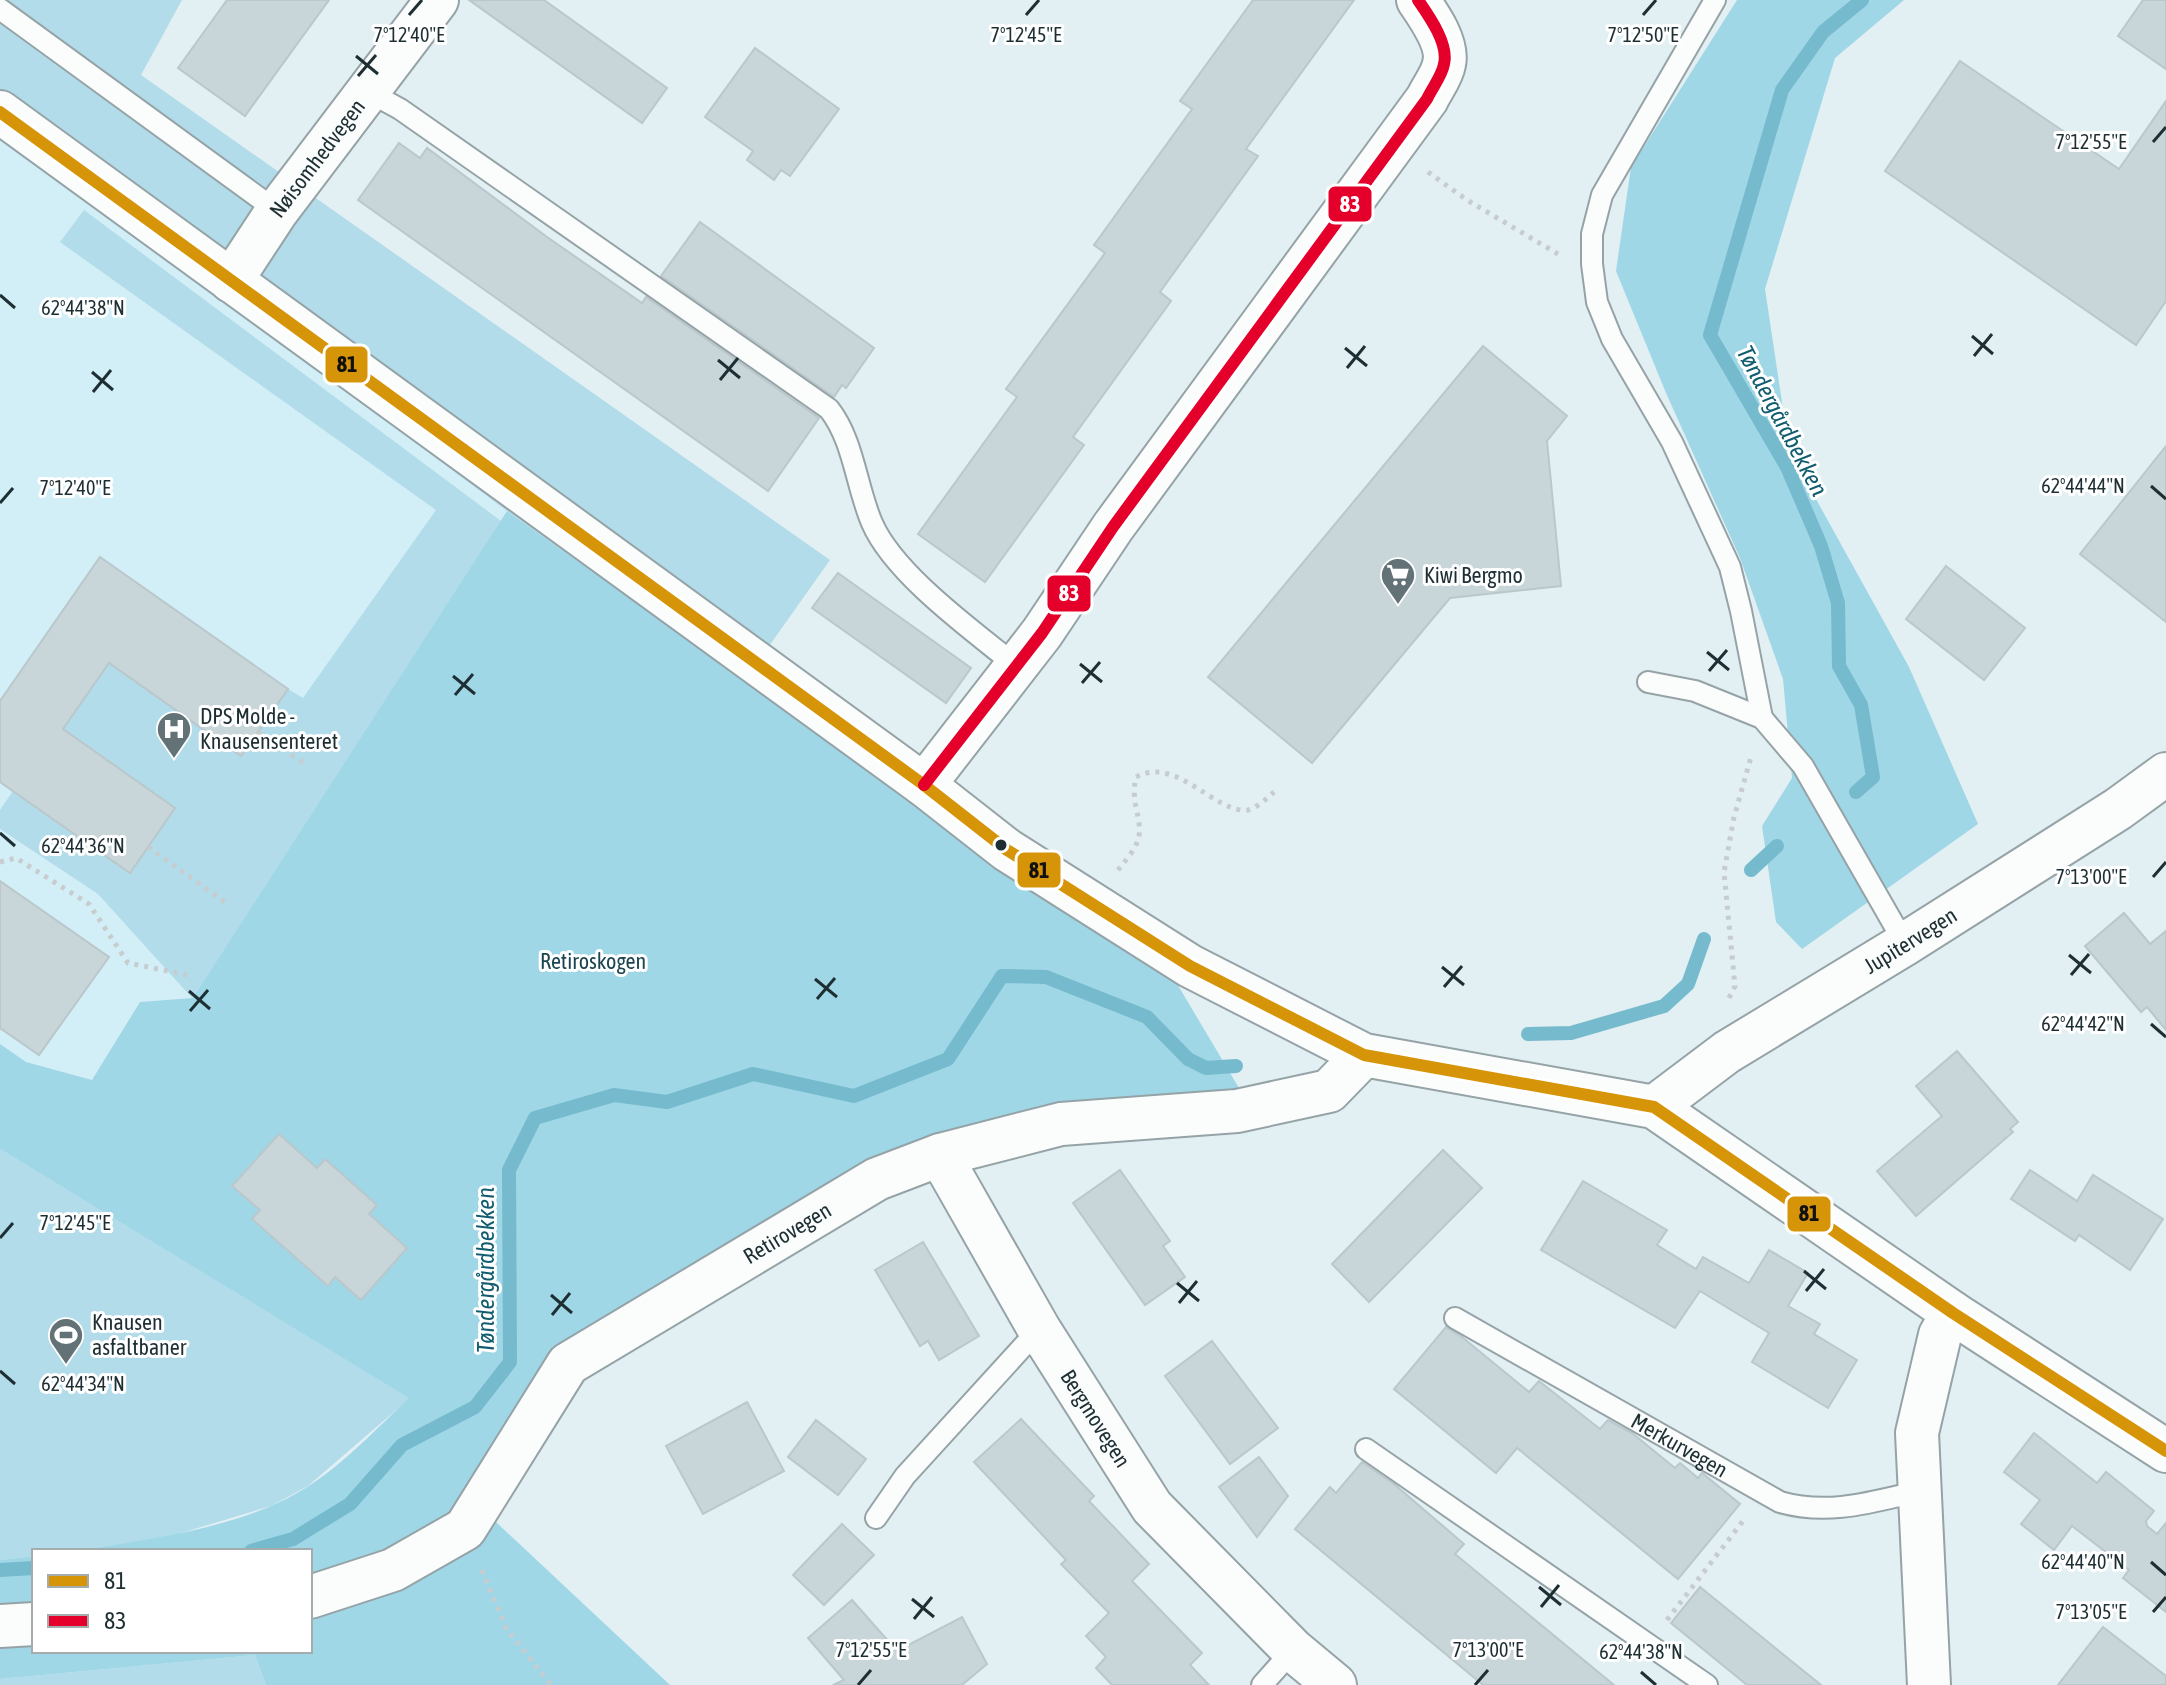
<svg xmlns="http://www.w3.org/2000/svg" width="2166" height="1685" viewBox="0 0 2166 1685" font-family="'Asap Condensed',sans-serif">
<rect width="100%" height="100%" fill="#e2eff3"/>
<path fill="#d2eef7" d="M0 132 507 511 193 999 140 1002 92 1080 26 1062 0 1044Z"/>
<g fill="#b2dcea">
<path d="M0 0H182L141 75 830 560 745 680 507 511 0 132Z"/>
<path d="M84 210 501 521 193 999 98 894 0 829V810L13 791 131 873 175 808 63 729 109 663 241 756 288 689 303 698 436 510 60 242Z"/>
<path d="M0 1149 410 1398 308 1486 271 1506 168 1537 72 1551H34V1556L0 1560Z"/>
<path d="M255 1655 266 1685H0V1679Z"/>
</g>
<g fill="#9fd7e7">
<path d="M1737 0H1904L1835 58 1765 289 1783 409 1817 501 1909 667 1978 824 1802 949 1776 922 1762 826 1792 778 1783 679 1740 558 1666 393 1616 271 1631 167Z"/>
<path d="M507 511 745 680 1173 977 1242 1093 1064 1103 553 1353 466 1494 670 1685H266L255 1655 0 1679V1560L34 1556V1651H310V1551H72C146 1540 244 1528 307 1487 345 1463 377 1428 409 1398L0 1149V1044L26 1062 92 1080 140 1002 193 998Z"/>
</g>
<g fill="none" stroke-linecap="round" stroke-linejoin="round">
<g stroke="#76bacd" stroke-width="14">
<path d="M1856 792 1873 777 1861 705 1839 666 1838 603 1821 546 1787 467 1710 335 1782 90 1823 32 1862 0"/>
<path d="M1751 870 1777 846"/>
<path d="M1528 1034 1571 1033 1664 1006 1688 984 1704 939"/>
<path d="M251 1551 293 1539 350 1504 402 1445 475 1407 510 1362 509 1170 535 1118 614 1095 667 1102 753 1074 854 1096 948 1059 1002 976 1046 977 1147 1017 1188 1059 1206 1068 1236 1066"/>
<path d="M0 1570 34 1568"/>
</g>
</g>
<g fill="#c8d6da" stroke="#bac7cb" stroke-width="2">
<path d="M227 0H329L245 116 178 68Z"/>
<path d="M469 0H544L667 88 642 123Z"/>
<path d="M1253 0H1354L1246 149 1258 156 1160 292 1171 301 1073 437 1084 445 985 582 918 534 1017 397 1006 389 1105 253 1094 245 1192 109 1180 101Z"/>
<path d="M2143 0H2166V69L2118 36Z"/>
<path d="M755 48 839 109 790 176 781 170 774 180 747 160 753 151 705 117Z"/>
<path d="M1960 61 2119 169 2166 101V301L2136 345 1885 171Z"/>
<path d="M399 143 420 158 427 148 547 237 642 303 646 297 819 418 768 491 358 200Z"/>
<path d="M700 222 874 348 846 388 842 385 834 397 661 276Z"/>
<path d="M1483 346 1567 416 1547 441 1561 586 1450 598 1312 763 1208 677Z"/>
<path d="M2166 446V622L2080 554Z"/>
<path d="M100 557 288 689 241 756 109 663 63 729 175 808 130 873 0 782V701Z"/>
<path d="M1946 566 2025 628 1984 680 1906 619Z"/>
<path d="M838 573 971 668 946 703 812 608Z"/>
<path d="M0 881 109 957 39 1055 0 1028Z"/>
<path d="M2124 913 2150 944 2166 931V1030L2147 1007 2141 1012 2085 946Z"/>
<path d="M1957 1051 2018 1122 2010 1129 2013 1132 1916 1216 1877 1171 1942 1116 1916 1086Z"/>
<path d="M279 1134 317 1168 325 1159 377 1205 369 1214 407 1248 361 1300 335 1277 328 1286 252 1219 260 1210 232 1186Z"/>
<path d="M1443 1150 1482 1188 1369 1302 1332 1264Z"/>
<path d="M1120 1170 1170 1241 1163 1246 1185 1277 1145 1305 1073 1203Z"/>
<path d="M2030 1170 2077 1201 2093 1175 2163 1219 2130 1270 2079 1235 2075 1241 2011 1199Z"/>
<path d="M1583 1181 1667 1230 1657 1245 1696 1269 1703 1257 1749 1283 1769 1250 1808 1273 1788 1306 1820 1324 1814 1334 1857 1360 1828 1408 1752 1362 1769 1333 1700 1291 1675 1328 1541 1250Z"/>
<path d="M923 1242 979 1336 939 1360 928 1341 920 1346 875 1270Z"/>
<path d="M1446 1327 1462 1337 1529 1392 1539 1381 1600 1429 1608 1420 1632 1433 1675 1468 1680 1463 1698 1478 1702 1473 1740 1504 1678 1579 1517 1448 1496 1473 1394 1389Z"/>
<path d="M1212 1341 1278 1428 1230 1464 1165 1376Z"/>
<path d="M747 1402 784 1471 703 1514 666 1446Z"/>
<path d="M1021 1419 1094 1496 1089 1501 1149 1564 1132 1581 1202 1653 1190 1665 1209 1685H1112L1096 1668 1106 1657 1086 1636 1109 1613 1061 1564 1066 1560 974 1462Z"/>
<path d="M816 1420 866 1459 838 1495 788 1457Z"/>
<path d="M2034 1433 2097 1483 2106 1472 2154 1511 2146 1521 2147 1526 2157 1534 2166 1523V1612L2123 1578 2129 1570 2072 1526 2054 1550 2021 1524 2040 1500 2004 1472Z"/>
<path d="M1259 1457 1288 1496 1257 1537 1219 1487Z"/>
<path d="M1362 1462 1394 1484 1464 1544 1455 1554 1614 1685H1483L1295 1529 1330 1487 1336 1493Z"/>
<path d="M842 1524 874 1555 824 1605 793 1575Z"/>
<path d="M1700 1587 1821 1685H1747L1671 1623Z"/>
<path d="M852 1600 897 1651 962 1617 987 1664 962 1685H833L844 1680 808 1638Z"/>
<path d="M2103 1627 2166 1676V1685H2058Z"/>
</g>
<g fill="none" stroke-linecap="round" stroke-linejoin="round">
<g stroke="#95a3a7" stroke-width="24">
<g id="lane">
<path d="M1715 0 1602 195 1592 234V264L1597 302 1612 339 1672 442 1730 567 1741 611 1762 718"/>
<path d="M0 9 277 211"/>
<path d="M367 91 400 109 829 409C854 441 856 486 872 523 894 574 972 630 1015 665"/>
<path d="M1648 682 1695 691 1762 718 1803 766 1905 944"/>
<path id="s1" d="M1455 1318 1780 1502C1829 1516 1872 1502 1920 1491"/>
<path d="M1366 1449 1707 1685"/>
<path d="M876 1518 905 1476 1039 1329"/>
<path d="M1262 1685 1293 1650"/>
</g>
</g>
<g stroke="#95a3a7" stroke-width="46">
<g id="street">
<path d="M0 112 924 785 1007 850 1190 966 1364 1055 1654 1107 1953 1313 2166 1451"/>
<path id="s2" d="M231 281 277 211 437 0"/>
<path d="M924 785 1042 633 1113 527 1427 99C1432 88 1442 76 1444 64 1449 44 1429 16 1418 0"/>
<path id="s3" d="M1654 1107 1727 1052 1905 944 2118 809 2166 774"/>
<path id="s4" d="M940 1155 1039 1329 1152 1507 1293 1650 1335 1685"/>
<path id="s5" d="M310 1597 393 1570 465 1529 568 1364 877 1179 940 1155 1061 1124 1237 1111 1329 1091 1364 1055"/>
<path d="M0 1626 34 1624"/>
<path d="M1929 1685 1917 1433 1940 1335 1953 1313"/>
</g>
</g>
<g stroke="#c7cdcf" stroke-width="5" stroke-dasharray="4 6" stroke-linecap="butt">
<path d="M1428 172 1467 200 1558 254"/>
<path d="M258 732 308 766"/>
<path d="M148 847 229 905"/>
<path d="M0 862 16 858 89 904 128 963 188 975"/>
<path d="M1118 870C1126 860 1137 848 1139 836 1142 818 1130 802 1136 777 1177 755 1215 814 1248 810 1257 808 1267 798 1274 792"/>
<path d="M1729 998 1735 986 1724 872 1734 817 1751 757"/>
<path d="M482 1570 506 1628 551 1685"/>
<path d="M1667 1620 1746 1517"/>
</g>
<use href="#lane" stroke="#fbfdfd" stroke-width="20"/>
<use href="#street" stroke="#fbfdfd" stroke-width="42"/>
<g stroke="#fff" stroke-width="18">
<path id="bus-1" d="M0 112 924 785 1007 850 1190 966 1364 1055 1654 1107 1953 1313 2166 1451"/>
</g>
<g stroke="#fff" stroke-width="18">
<path id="bus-2" d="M924 785 1042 633 1113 527 1427 99C1432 88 1442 76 1444 64 1449 44 1429 16 1418 0"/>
</g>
<use href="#bus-1" stroke="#d69408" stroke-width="12"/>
<use href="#bus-2" stroke="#e4002b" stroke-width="12"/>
</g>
<path fill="none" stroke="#1e2f34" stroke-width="3" d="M409 15 422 0M1026 15 1039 0M1643 15 1656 0M356 56 378 74M358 76 376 55M2153 142 2166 127M0 295 15 308M1972 336 1993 354M1345 348 1367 366M1974 356 1992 334M718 360 740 378M1347 368 1365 346M92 372 113 390M720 380 738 358M93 392 111 370M2151 486 2166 499M0 503 13 488M1707 652 1729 670M1080 664 1102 682M1709 671 1727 650M453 676 475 694M1082 683 1100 662M455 695 473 674M0 833 15 846M2153 877 2166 862M2069 955 2091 973M1442 967 1464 985M2071 975 2089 954M815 979 837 997M1444 987 1462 966M189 991 210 1009M817 999 835 978M190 1011 208 990M2151 1024 2166 1037M0 1238 13 1223M1804 1271 1826 1289M1177 1283 1199 1301M1806 1291 1824 1269M551 1295 572 1313M1179 1303 1197 1281M552 1315 570 1293M0 1371 15 1384M2151 1562 2166 1575M1539 1587 1561 1605M912 1599 934 1617M1541 1607 1559 1585M2153 1612 2166 1597M914 1619 932 1597M1641 1672 1656 1685M858 1685 871 1670M1475 1685 1488 1670"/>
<defs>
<g id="supermarket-pin" transform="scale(1.8)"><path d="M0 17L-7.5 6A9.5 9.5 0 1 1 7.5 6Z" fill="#637277" stroke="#fff"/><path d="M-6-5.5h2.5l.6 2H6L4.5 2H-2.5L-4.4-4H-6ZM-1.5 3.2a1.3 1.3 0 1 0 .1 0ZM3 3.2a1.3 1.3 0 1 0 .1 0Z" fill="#fff"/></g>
<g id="hospital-pin" transform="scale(1.8)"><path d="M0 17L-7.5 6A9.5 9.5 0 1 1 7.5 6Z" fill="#637277" stroke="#fff"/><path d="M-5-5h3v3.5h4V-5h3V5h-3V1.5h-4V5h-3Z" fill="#fff"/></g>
<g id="stadium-pin" transform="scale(1.8)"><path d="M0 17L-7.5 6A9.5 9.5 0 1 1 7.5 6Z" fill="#637277" stroke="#fff"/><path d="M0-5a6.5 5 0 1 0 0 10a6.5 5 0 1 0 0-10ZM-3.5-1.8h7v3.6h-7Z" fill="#fff"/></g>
</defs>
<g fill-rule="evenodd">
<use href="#supermarket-pin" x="1398" y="575"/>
<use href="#hospital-pin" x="174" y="729"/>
<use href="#stadium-pin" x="66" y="1335"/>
</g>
<circle fill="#1e2f34" stroke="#fff" stroke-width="3" cx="1001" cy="845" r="7"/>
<g text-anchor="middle" stroke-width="6" stroke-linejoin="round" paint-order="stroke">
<g font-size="22" fill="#1e2f34" stroke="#fff">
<text dy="8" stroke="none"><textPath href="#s2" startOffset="150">Nøisomhedvegen</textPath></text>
<text dy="8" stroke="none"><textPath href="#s3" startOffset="306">Jupitervegen</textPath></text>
<text dy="8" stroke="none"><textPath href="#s5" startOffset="620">Retirovegen</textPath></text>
<text dy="8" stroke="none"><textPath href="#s4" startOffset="306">Bergmovegen</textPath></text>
<text dy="8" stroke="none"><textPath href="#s1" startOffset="258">Merkurvegen</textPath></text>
</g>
<g font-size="22" fill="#1e2f34" stroke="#fff" text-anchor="start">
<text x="1424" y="583">Kiwi Bergmo</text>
<text x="200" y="724">DPS Molde -<tspan x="200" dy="25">Knausensenteret</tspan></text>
<text x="92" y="1330">Knausen<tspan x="92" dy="25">asfaltbaner</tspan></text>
</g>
<g font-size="22" fill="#1c4551" stroke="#fff">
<text x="593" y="969">Retiroskogen</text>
</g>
<g font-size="24" font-style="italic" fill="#115c6f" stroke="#fff">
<text transform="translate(1782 421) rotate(62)" y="8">Tøndergårdbekken</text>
<text transform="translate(486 1270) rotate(-90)" y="8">Tøndergårdbekken</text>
</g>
</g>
<g font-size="20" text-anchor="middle" fill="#1e2f34" stroke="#fff" stroke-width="6" stroke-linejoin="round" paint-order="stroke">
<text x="409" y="42">7°12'40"E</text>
<text x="1026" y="42">7°12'45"E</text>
<text x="1643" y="42">7°12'50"E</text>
<text x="2091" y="149">7°12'55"E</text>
<text x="83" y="315">62°44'38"N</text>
<text x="2083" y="493">62°44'44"N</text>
<text x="75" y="495">7°12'40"E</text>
<text x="83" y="853">62°44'36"N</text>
<text x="2091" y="884">7°13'00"E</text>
<text x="2083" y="1031">62°44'42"N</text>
<text x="75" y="1230">7°12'45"E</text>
<text x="83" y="1391">62°44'34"N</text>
<text x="2083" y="1569">62°44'40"N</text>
<text x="2091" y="1619">7°13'05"E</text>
<text x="871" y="1657">7°12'55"E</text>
<text x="1488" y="1657">7°13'00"E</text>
<text x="1641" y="1659">62°44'38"N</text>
</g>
<g stroke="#fff" stroke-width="3">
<rect x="1327" y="185" width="46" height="38" rx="8" fill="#e4002b"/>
<rect x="324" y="345" width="45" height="39" rx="8" fill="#d69408"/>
<rect x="1046" y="574" width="46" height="39" rx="8" fill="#e4002b"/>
<rect x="1016" y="851" width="46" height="38" rx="8" fill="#d69408"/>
<rect x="1786" y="1195" width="46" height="38" rx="8" fill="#d69408"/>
</g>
<g font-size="22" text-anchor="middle" font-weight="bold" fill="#fff">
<text x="1350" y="212">83</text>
<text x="1069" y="601">83</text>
</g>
<g font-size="22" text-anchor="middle" font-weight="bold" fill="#111">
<text x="347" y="372">81</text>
<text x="1039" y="878">81</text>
<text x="1809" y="1221">81</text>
</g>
<rect x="32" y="1549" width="280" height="104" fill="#ffffff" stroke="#a5acae" stroke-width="2"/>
<rect x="48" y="1575" width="40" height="12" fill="#d69408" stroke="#a5acae" stroke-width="2"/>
<text x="104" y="1589" font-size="24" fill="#1e2f34">81</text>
<rect x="48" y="1615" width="40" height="12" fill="#e4002b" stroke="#a5acae" stroke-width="2"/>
<text x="104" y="1629" font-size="24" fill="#1e2f34">83</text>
</svg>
